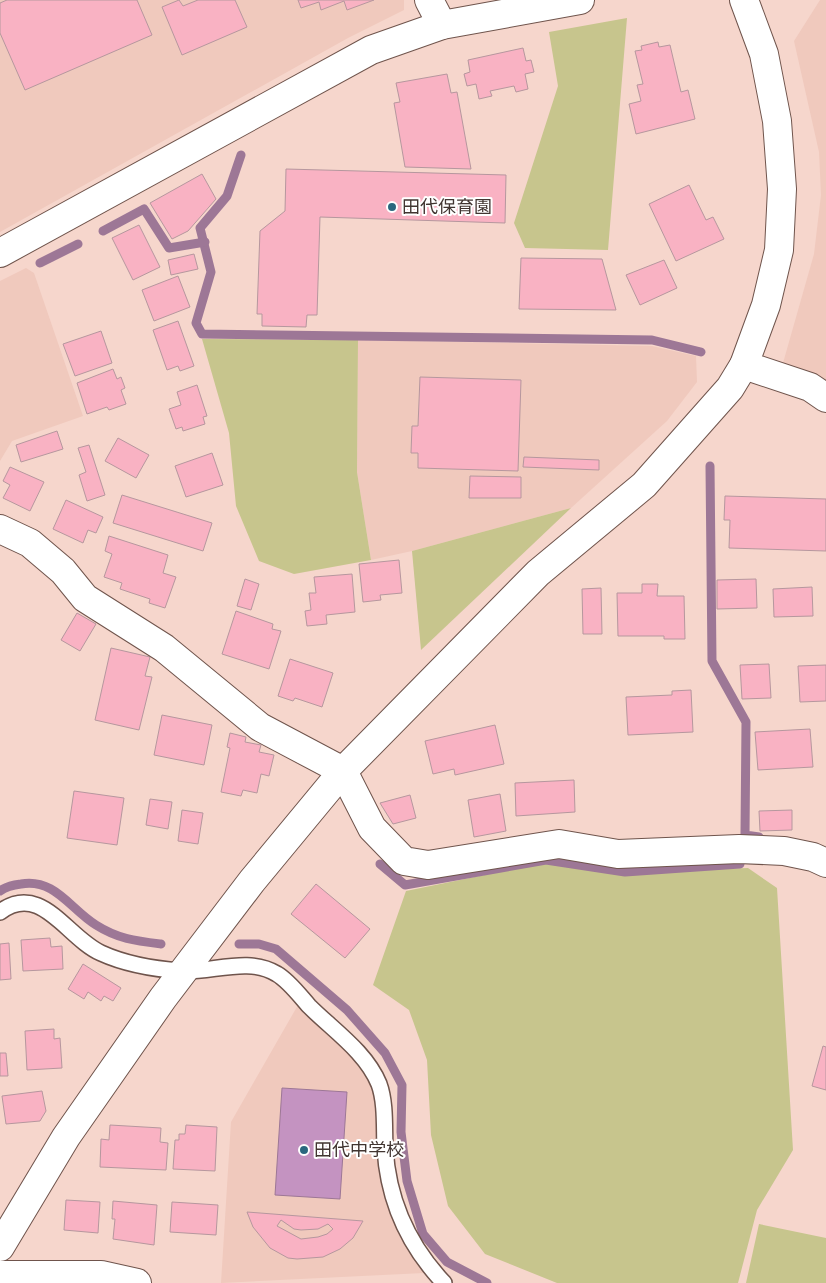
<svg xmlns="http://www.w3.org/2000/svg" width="826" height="1283" viewBox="0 0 826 1283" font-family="'PT Sans Narrow','Noto Sans JP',sans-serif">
<rect width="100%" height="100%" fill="#f6d6cc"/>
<g fill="#f0c9bd">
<path d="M0 0H404V10L348 38 0 232Z"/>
<path d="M820 0H826V382L783 363 814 254 821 195 819 152 794 41Z"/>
<path d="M26 268 34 273 83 416 12 441 0 461V281Z"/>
<path d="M358 340 652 346 696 356 697 382 667 421 571 508 412 551 371 560 357 472Z"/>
<path d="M298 1005 357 1061 373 1089 381 1179 389 1210 401 1239 424 1273 221 1283 231 1122Z"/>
</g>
<g fill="#c7c58d">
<path d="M627 18 608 250 525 248 514 223 558 86 549 32Z"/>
<path d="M202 339 358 340 357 472 371 560 294 574 259 561 236 506 229 433Z"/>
<path d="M571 508 421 650 412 551Z"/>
<path d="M543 863 620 872 748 868 777 888 793 1150 757 1210 738 1283H557L485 1254 448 1206 431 1135 427 1060 409 1010 373 985 406 891Z"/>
<path d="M759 1224 826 1238V1283H746Z"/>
</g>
<path fill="#c493c1" stroke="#9d7796" d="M282 1088 347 1092 340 1199 275 1195Z"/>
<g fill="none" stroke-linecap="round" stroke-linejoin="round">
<g stroke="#9d7796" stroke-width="9">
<path d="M241 155 227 196 200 228 211 272 196 323 202 334 652 340 701 352"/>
<path d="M103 231 144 209 169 248 205 242"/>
<path d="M40 263 78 244"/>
<path d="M710 466 712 661 746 722 745 835 759 837"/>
<path d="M380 864 405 885 546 860 625 872 740 864"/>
<path d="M0 891C7 886 13 885 21 884 55 878 70 909 96 925 118 939 136 941 161 944"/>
<path d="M239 944H259L276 949 347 1010 385 1053 402 1085 401 1132 407 1181 423 1234 447 1262 487 1283"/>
</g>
</g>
<g fill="#f9b2c3" stroke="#b6979e" fill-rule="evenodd">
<path d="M7 0H137L152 35 25 90 0 33V3Z"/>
<path d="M179 0 183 6 198 0H235L247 27 182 55 162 7Z"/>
<path d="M298 0H374L347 10 344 1 321 10 319 2 301 8Z"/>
<path d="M658 42 659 47 670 45 681 92 688 90 695 119 636 134 629 104 641 101 637 85 643 84 635 51 642 50 641 46Z"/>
<path d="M523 48 526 61 531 60 534 72 525 74 528 89 516 92 514 86 490 91 492 96 479 99 476 84 467 86 464 74 470 72 468 60Z"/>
<path d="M447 74 451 93 457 92 471 169 405 167 394 103 400 102 396 83Z"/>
<path d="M286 169 506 175 505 223 320 217 317 315H307L306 327 262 326V314H257L260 231 285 211Z"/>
<path d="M202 174 216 199 188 231 172 239 150 203Z"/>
<path d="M689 185 706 220 713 217 724 239 676 261 649 204Z"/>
<path d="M139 225 160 267 133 280 112 238Z"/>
<path d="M194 254 198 269 171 275 168 260Z"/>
<path d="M521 258 602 259 616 310 519 309Z"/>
<path d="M664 260 677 288 640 305 626 275Z"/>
<path d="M178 276 190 307 154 321 142 290Z"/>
<path d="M178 321 194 366 180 371 178 366 167 370 153 330Z"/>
<path d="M101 331 112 363 75 376 63 344Z"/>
<path d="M113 369 117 379 121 377 125 388 121 390 126 404 109 410 107 407 87 414 77 383Z"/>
<path d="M420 377 521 380 518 471 418 468V453H411L412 426H418Z"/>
<path d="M197 385 207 416 203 417 205 424 183 431 182 427 176 429 169 409 181 405 177 392Z"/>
<path d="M57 431 63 449 21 462 16 445Z"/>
<path d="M118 438 149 455 136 478 105 461Z"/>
<path d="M89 445 105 495 87 501 79 475 86 472 78 448Z"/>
<path d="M212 453 223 485 186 497 175 466Z"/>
<path d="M524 457 599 460V470L523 467Z"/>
<path d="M10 467 44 482 30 511 3 498 10 485 3 481Z"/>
<path d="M470 476 521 477V498H469Z"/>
<path d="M122 495 212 523 203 551 113 523Z"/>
<path d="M725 496 826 499V551L729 548 730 520H724Z"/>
<path d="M66 500 103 517 96 533 88 530 83 543 53 529Z"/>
<path d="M109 536 168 555 163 573 176 577 165 608 149 603 150 599 120 589 122 583 104 577 112 554 105 551Z"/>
<path d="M399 560 402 593 380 595 381 600 363 602 359 564Z"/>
<path d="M352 574 355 612 326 615 327 624 307 626 305 611 311 610 309 593H316L314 577Z"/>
<path d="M245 579 259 584 251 610 237 606Z"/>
<path d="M756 579 757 608 717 609V580Z"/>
<path d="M642 584H658L657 596H684L685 639H664V636H618L617 593H642Z"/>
<path d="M812 587 813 616 774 617 773 589Z"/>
<path d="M601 588 602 634H583L582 589Z"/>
<path d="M236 611 273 624 272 629 281 631 269 669 222 654Z"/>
<path d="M77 613 96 624 80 651 61 640Z"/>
<path d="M111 648 150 657 145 676 152 677 139 730 95 720Z"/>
<path d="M290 659 333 673 322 707 295 698 293 701 278 696Z"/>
<path d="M769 664 771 698 742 699 740 665Z"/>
<path d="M826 665V701L800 702 798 666Z"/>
<path d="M691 690 693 732 628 735 626 697 672 695V691Z"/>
<path d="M162 715 212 725 204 765 154 755Z"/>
<path d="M495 725 504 764 455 775 454 769 433 774 425 741Z"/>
<path d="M810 729 813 767 758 770 755 732Z"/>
<path d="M230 733 246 737 245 742 261 745 259 752 274 755 269 776 261 774 257 793 243 790 241 796 221 792 230 748 227 747Z"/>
<path d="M574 780 575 812 516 816 515 783Z"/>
<path d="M74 791 124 798 117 845 67 838Z"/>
<path d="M500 794 506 831 474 837 468 800Z"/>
<path d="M410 795 416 818 393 824 380 803Z"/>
<path d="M150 799 172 802 168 829 146 825Z"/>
<path d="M182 810 203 813 198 844 178 841Z"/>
<path d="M792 810V830L760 831 759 811Z"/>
<path d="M316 884 370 929 345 958 291 914Z"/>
<path d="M50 938 51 947 62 946 63 969 23 971 21 940Z"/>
<path d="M9 943 11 979 0 980V944Z"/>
<path d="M83 964 121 988 113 1001 104 996 101 1001 88 992 84 999 68 989Z"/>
<path d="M54 1029V1039L60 1038 62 1068 27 1070 25 1031Z"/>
<path d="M823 1046 826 1047V1090L812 1086Z"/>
<path d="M0 1053H6L8 1076H0Z"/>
<path d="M42 1091 46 1111 40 1121 6 1124 2 1096Z"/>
<path d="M110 1125 161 1128 160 1142 168 1143 166 1170 100 1167 101 1139 109 1140Z"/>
<path d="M186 1125 217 1127 215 1171 173 1169 175 1140H179V1134H185Z"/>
<path d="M66 1200 100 1202 98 1233 64 1230Z"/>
<path d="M113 1201 157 1205 154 1245 113 1239 115 1219H112Z"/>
<path d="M172 1202 218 1205 216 1235 170 1232Z"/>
<path d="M247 1212 363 1221 353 1238 340 1249 323 1257 297 1259 288 1258 270 1248 253 1227ZM281 1220 294 1229 301 1230 318 1229 328 1224 333 1229 327 1234 318 1237 301 1239 277 1226Z"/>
</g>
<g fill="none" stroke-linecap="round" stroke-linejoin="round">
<g stroke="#6f544c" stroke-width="18">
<path id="service" d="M0 912C41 881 67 938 101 953 125 964 154 969 181 971 212 973 248 956 277 974 289 981 300 996 309 1006 333 1030 366 1052 379 1084 386 1103 384 1129 385 1148 388 1200 408 1245 444 1283"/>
</g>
<g stroke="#6f544c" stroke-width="30">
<g id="minor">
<path d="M429 0 442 25"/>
<path d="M744 365 810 387 826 398"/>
<path d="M0 529 30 543 63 571 85 598 164 648 260 727 343 771 372 828 404 861 428 865 559 844 618 854 739 849 784 851 813 857 826 863"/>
<path d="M0 1275H101L137 1283"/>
</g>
</g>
<g stroke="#6f544c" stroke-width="30">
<g id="tertiary">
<path d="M0 253 371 50 442 25 580 0"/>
<path d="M0 1247 66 1137 163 998 252 881 343 771 538 573 644 485 730 388 744 365 766 305 779 250 782 189 777 121 764 54 744 0"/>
</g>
</g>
<use href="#service" stroke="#fff" stroke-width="15"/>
<use href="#minor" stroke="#fff" stroke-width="28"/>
<use href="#tertiary" stroke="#fff" stroke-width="28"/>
</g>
<g fill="#2a677e" stroke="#fff" stroke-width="2">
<circle cx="392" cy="207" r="5"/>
<circle cx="304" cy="1150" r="5"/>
</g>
<g text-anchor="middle" stroke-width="4" stroke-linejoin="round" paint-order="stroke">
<g font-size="18" fill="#413531" stroke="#fff" text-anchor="start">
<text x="402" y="213">田代保育園</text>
<text x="314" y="1156">田代中学校</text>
</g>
</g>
</svg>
